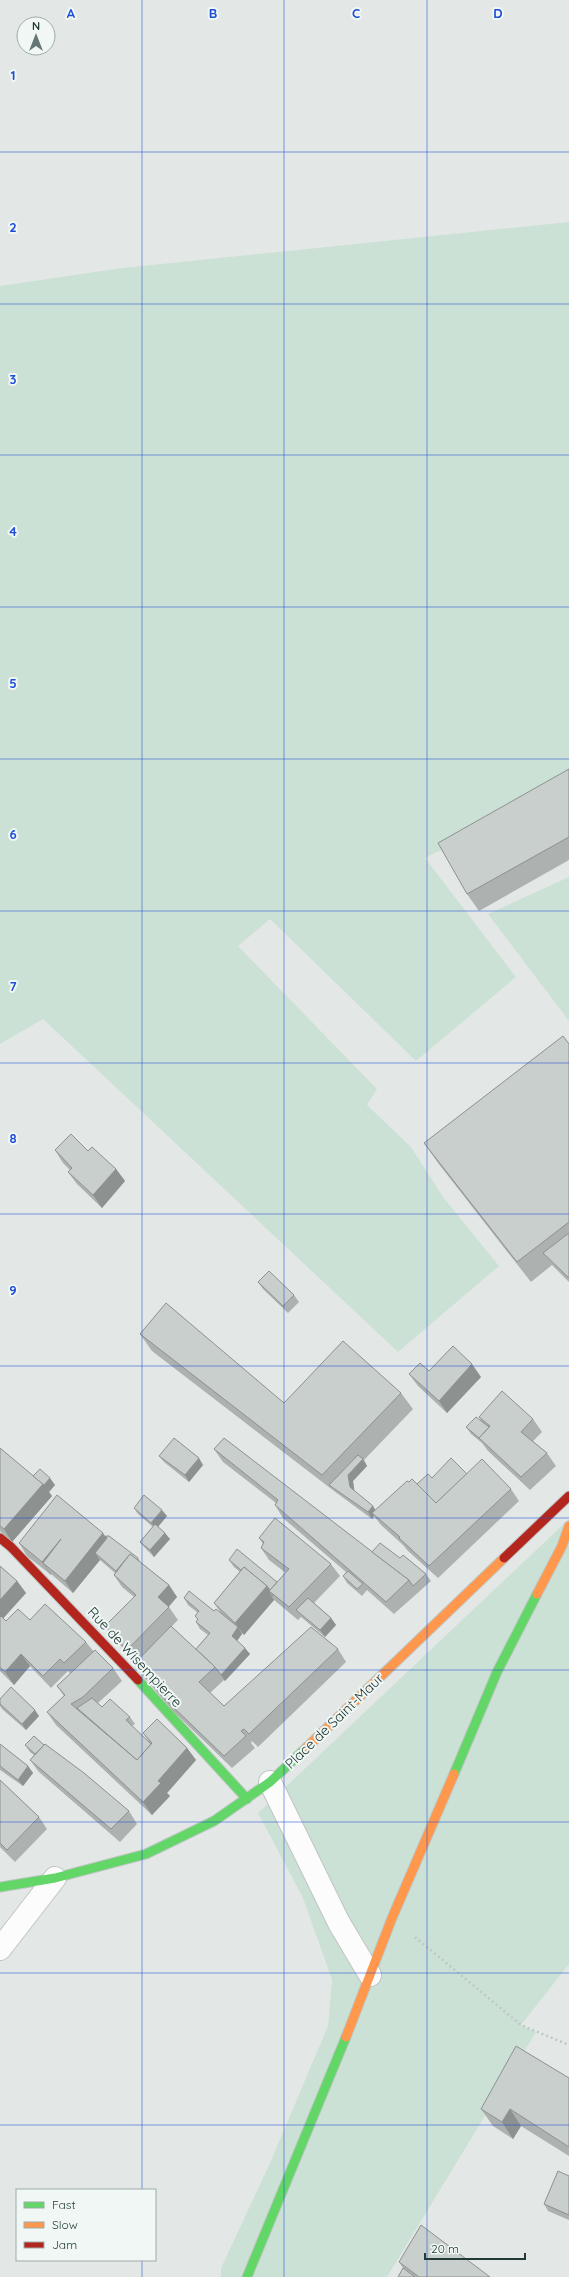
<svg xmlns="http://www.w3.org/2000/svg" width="569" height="2277" viewBox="0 0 569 2277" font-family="Quicksand,sans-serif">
<rect width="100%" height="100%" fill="#e3e8e6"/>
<g fill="#cce1d5">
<path d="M569 222V771L465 838 425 858 516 977 416 1061 270 919 238 946 377 1089 367 1105 411 1147 443 1197 499 1266 398 1352 43 1019 0 1044V286L122 268Z"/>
<path d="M569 877V1021L488 914Z"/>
<path d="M569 1519V1964L521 2025 536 2032 387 2277H221V2268L270 2163 328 2026 332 1980 303 1898 258 1813Z"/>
</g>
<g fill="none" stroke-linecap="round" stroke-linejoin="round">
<g stroke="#c0c5c3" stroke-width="24">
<g id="street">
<path d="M270 1782 339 1923 370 1975"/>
<path d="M0 1949 55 1878"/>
</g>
</g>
<g stroke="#bec6c4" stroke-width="11">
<g id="fast">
<path d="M138 1680 247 1799"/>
<path d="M454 1774 497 1672 537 1594"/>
<path d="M0 1887 55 1878 146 1854 214 1821 270 1782 305 1749"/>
<path d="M247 2277 346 2037"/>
</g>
</g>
<g stroke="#bec6c4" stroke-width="11">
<g id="slow">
<path d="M537 1594 562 1546 569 1526"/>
<path d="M305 1749 504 1558"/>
<path d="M346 2037 392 1918 454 1774"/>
</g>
</g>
<g stroke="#bec6c4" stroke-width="11">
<g id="jam">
<path d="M0 1538 11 1547 138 1680"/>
<path d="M504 1558 569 1496"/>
</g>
</g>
<path stroke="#c0c8c7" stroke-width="2.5" stroke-dasharray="2 3" stroke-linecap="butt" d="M415 1937 521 2025 569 2045"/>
<use href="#street" stroke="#fbfcfb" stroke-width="22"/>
<use href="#fast" stroke="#63d668" stroke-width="9"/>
<use href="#slow" stroke="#ff974d" stroke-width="9"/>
<use href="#jam" stroke="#b3261e" stroke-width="9"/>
</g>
<g fill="#adb2b0">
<path d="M569 769V860L479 911 467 894Z"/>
<path d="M569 1044V1282L552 1265 531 1282 438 1163 424 1143Z"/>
<path d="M55 1150 88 1151 116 1169 125 1181 102 1208 77 1184 68 1172 70 1170 63 1163Z"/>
<path d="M258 1282 294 1295 299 1302 288 1313 263 1289Z"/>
<path d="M140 1334 284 1403 401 1393 413 1409 364 1460 367 1466 353 1481 354 1491 373 1506 375 1510 409 1482 417 1484 432 1478 467 1474 511 1489 519 1501 438 1578 408 1551 403 1545 381 1525 374 1516 372 1519 334 1491 152 1351Z"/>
<path d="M429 1371 481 1377 447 1413 418 1386 409 1374Z"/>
<path d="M479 1417 533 1419 542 1432 533 1441 547 1453 556 1466 530 1490 488 1451 482 1443 471 1434 466 1427 482 1422Z"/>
<path d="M0 1448 33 1476 55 1485 49 1492 52 1496 12 1542 0 1531Z"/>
<path d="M214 1449 372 1552 400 1558 426 1574 431 1581 394 1614 367 1590 362 1596 347 1583 343 1576 346 1572 283 1518 275 1505 276 1503 223 1462Z"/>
<path d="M159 1456 203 1465 189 1482 164 1462Z"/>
<path d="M134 1508 167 1516 158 1527 170 1539 154 1557 145 1548 140 1542 153 1527 138 1514Z"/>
<path d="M106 1536 138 1558 141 1563 169 1585 177 1597 169 1607 178 1620 171 1627 196 1649 208 1635 200 1629 196 1622 198 1620 195 1616 198 1613 188 1605 184 1598 214 1611 221 1613 214 1603 240 1572 234 1567 229 1560 277 1582 286 1573 269 1560 261 1548 263 1544 259 1538 331 1564 340 1576 314 1603 331 1618 336 1625 325 1637 301 1617 298 1620 274 1600 244 1635 242 1633V1634L237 1641 250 1654 225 1681 224 1680 210 1693 224 1706 338 1649 346 1662 258 1747 252 1741 251 1743 255 1748 232 1768 174 1712 143 1676 134 1664 136 1663 114 1638 105 1626 134 1597 122 1587 114 1575 115 1573 100 1560 73 1593 51 1574V1575L27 1556 19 1543Z"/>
<path d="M0 1566 17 1581 26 1593 3 1618 6 1621 30 1620 86 1642 94 1652 113 1668 122 1681 98 1703 102 1707 130 1717 135 1724 132 1726 150 1743 143 1733 187 1748 196 1760 167 1793 170 1796 152 1815 56 1725 47 1712 64 1696 57 1686 71 1674 68 1671 51 1688 30 1666 14 1685 0 1671Z"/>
<path d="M0 1699 39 1716 26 1730 2 1709 0 1706Z"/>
<path d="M0 1744 28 1766 33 1773 23 1786 0 1770Z"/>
<path d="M25 1745H44L129 1811 137 1824 120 1842 39 1772 30 1760 34 1755 30 1752Z"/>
<path d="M0 1780 39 1817 47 1829 15 1862 0 1847Z"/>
<path d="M569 2078V2156L521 2126 513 2139 493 2126 481 2109Z"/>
<path d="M569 2176V2220L548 2211 544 2204Z"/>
<path d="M399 2262 490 2277H398L403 2268Z"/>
</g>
<g fill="#8d9190">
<path d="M116 1169 125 1181 102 1208 93 1195Z"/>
<path d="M472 1364 481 1377 447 1413 439 1401Z"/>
<path d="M199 1458 203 1465 189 1482 185 1475Z"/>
<path d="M363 1459 367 1466 353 1481 355 1494 350 1487 348 1475Z"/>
<path d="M50 1478 55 1485 49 1492 52 1496 12 1542 4 1529 43 1484Z"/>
<path d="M373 1506 377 1513H372L374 1516 372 1519 368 1512Z"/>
<path d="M162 1510 167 1516 156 1529 151 1523Z"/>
<path d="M103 1533 112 1545 95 1553 100 1560 73 1593 65 1581Z"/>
<path d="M165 1533 170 1539 154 1557 150 1550Z"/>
<path d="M61 1539 43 1563 51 1574V1575L42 1562Z"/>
<path d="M17 1581 26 1593 0 1622V1600Z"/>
<path d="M169 1585 177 1597 166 1609 158 1597Z"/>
<path d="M267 1586 273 1596 269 1593 274 1600 244 1635 235 1623Z"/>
<path d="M331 1618 336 1625 325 1637 320 1630Z"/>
<path d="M238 1627 242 1634 236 1642 232 1636Z"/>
<path d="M245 1648 250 1654 225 1681 221 1675Z"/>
<path d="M21 1654 30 1666 14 1685 5 1672Z"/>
<path d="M35 1710 39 1716 26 1730 22 1724Z"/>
<path d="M187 1748 196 1760 167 1793 170 1796 152 1815 143 1802 158 1781Z"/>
<path d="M28 1766 33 1773 23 1786 18 1780Z"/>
<path d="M510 2109 521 2126 513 2139 502 2122Z"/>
</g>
<g fill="#c9cfcd" stroke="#8d9190">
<path d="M569 769V837L467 894 438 843Z"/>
<path d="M563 1036 569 1044V1222L517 1262 424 1143Z"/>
<path d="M71 1134 88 1151 92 1147 116 1169 93 1195 68 1172 72 1168 55 1150Z"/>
<path d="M569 1233V1278L543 1253Z"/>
<path d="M269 1271 294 1295 283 1306 258 1282Z"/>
<path d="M166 1303 284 1403 343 1341 401 1393 322 1475 140 1334Z"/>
<path d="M453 1346 472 1364 439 1401 409 1374 420 1363 429 1371Z"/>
<path d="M502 1391 533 1419 521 1432 547 1453 521 1477 479 1438 490 1426 479 1417Z"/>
<path d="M476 1417 489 1427 479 1438 466 1427Z"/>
<path d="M174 1438 199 1458 185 1475 159 1456Z"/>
<path d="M224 1438 409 1580 386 1602 275 1505 278 1500 214 1449Z"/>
<path d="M0 1448 43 1484 4 1529 0 1526Z"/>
<path d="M358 1455 363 1459 348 1475 350 1487 373 1506 368 1512 329 1485Z"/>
<path d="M451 1458 467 1474 436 1503 417 1484 428 1474 432 1478Z"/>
<path d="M482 1459 511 1489 429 1566 399 1538 400 1537 372 1513 407 1481 409 1482 412 1479 436 1503Z"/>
<path d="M40 1469 50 1478 44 1485 33 1476Z"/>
<path d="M57 1495 103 1533 65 1581 43 1563 61 1539 42 1562 19 1543Z"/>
<path d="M144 1495 162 1510 151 1523 134 1508Z"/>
<path d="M275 1518 331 1564 289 1607 269 1591 289 1569 261 1548 264 1542 259 1538Z"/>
<path d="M155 1524 165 1533 150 1550 140 1542Z"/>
<path d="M106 1536H109L138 1558 137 1560 130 1554 116 1571 95 1553 107 1538Z"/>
<path d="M380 1543 400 1558 403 1555 426 1574 413 1586 409 1580 372 1552Z"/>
<path d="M237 1549 277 1582 270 1590 267 1586 244 1567 241 1570 229 1560Z"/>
<path d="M130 1554 169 1585 158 1597 169 1607 127 1650 105 1626 136 1595 114 1575Z"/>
<path d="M0 1566 17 1581 0 1600Z"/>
<path d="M244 1567 267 1586 235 1623 214 1603Z"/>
<path d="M348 1571 363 1584 357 1589 343 1576Z"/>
<path d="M189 1591 214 1611 216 1609 238 1627 232 1636 245 1648 221 1675 215 1667 196 1649 210 1633 196 1622 198 1619 195 1616 199 1611 184 1598Z"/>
<path d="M270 1592 273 1596 269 1593Z"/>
<path d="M308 1598 331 1618 320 1630 296 1610Z"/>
<path d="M45 1604 86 1642 64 1663 60 1659 43 1676 21 1654 5 1672 0 1667V1617L1 1616 6 1621 18 1609 30 1620Z"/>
<path d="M171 1626 215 1667 199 1682 224 1706 311 1627 338 1649 249 1734 244 1729 241 1731 246 1736 224 1756 166 1700 134 1664Z"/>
<path d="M95 1650 113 1668 83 1697 71 1704 137 1760 152 1743 143 1733 157 1719 187 1748 158 1781 161 1783 143 1802 47 1712 65 1695 57 1686Z"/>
<path d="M11 1687 35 1710 22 1724 0 1704V1699Z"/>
<path d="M92 1698 102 1707 110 1699 130 1717 126 1720 151 1744 137 1760 77 1708Z"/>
<path d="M34 1736 44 1745 35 1754 25 1745Z"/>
<path d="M0 1744 28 1766 18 1780 0 1766Z"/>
<path d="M45 1744 84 1773 129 1811 111 1829 30 1760Z"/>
<path d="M0 1780 39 1817 7 1850 0 1843Z"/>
<path d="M516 2046 569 2078V2147L510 2109 502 2122 481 2109Z"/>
<path d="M558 2171 569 2176V2215L544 2204Z"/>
<path d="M421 2225 490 2277H419L399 2262Z"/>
<path d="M403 2268 415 2277H398Z"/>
</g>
<path fill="none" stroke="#1d4ed8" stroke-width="1" stroke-opacity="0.55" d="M142 0V2190M284 0V2277M427 0V2277M0 152H569M0 304H569M0 455H569M0 607H569M0 759H569M0 911H569M0 1063H569M0 1214H569M0 1366H569M0 1518H569M0 1670H569M0 1822H569M0 1973H569M0 2125H569M142 2260V2277"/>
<g text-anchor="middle" stroke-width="4" stroke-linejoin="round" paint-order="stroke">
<g font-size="14" fill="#213a37" stroke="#f0f7f5">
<text transform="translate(135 1657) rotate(47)" y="5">Rue de Wisempierre</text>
<text transform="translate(334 1721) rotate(-44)" y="5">Place de Saint-Maur</text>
</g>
</g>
<g font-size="13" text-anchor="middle" font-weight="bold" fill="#1d4ed8" stroke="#f0f7f5" stroke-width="4" stroke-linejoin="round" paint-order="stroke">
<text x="71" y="18">A</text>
<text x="213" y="18">B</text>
<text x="356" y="18">C</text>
<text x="498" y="18">D</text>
<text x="13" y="80">1</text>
<text x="13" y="232">2</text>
<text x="13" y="384">3</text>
<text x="13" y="536">4</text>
<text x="13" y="688">5</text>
<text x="13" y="839">6</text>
<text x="13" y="991">7</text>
<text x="13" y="1143">8</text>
<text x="13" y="1295">9</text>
</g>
<rect x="16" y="2189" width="140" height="72" fill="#f0f7f5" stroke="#9daba9"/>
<rect x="24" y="2202" width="20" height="6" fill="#63d668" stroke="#9daba9"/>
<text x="52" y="2209" font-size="12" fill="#213a37">Fast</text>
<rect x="24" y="2222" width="20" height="6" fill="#ff974d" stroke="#9daba9"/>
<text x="52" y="2229" font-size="12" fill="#213a37">Slow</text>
<rect x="24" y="2242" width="20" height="6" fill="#b3261e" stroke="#9daba9"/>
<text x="52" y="2249" font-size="12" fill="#213a37">Jam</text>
<g transform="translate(36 36)"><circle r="19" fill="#f0f7f5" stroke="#9daba9"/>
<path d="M0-3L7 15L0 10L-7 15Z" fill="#657774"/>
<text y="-6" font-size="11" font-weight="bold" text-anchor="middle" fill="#213a37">N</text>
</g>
<path d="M425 2253v6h100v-6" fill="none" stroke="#213a37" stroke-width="2"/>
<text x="431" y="2253" font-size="12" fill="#213a37" stroke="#f0f7f5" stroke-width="3" paint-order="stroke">20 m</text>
</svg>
